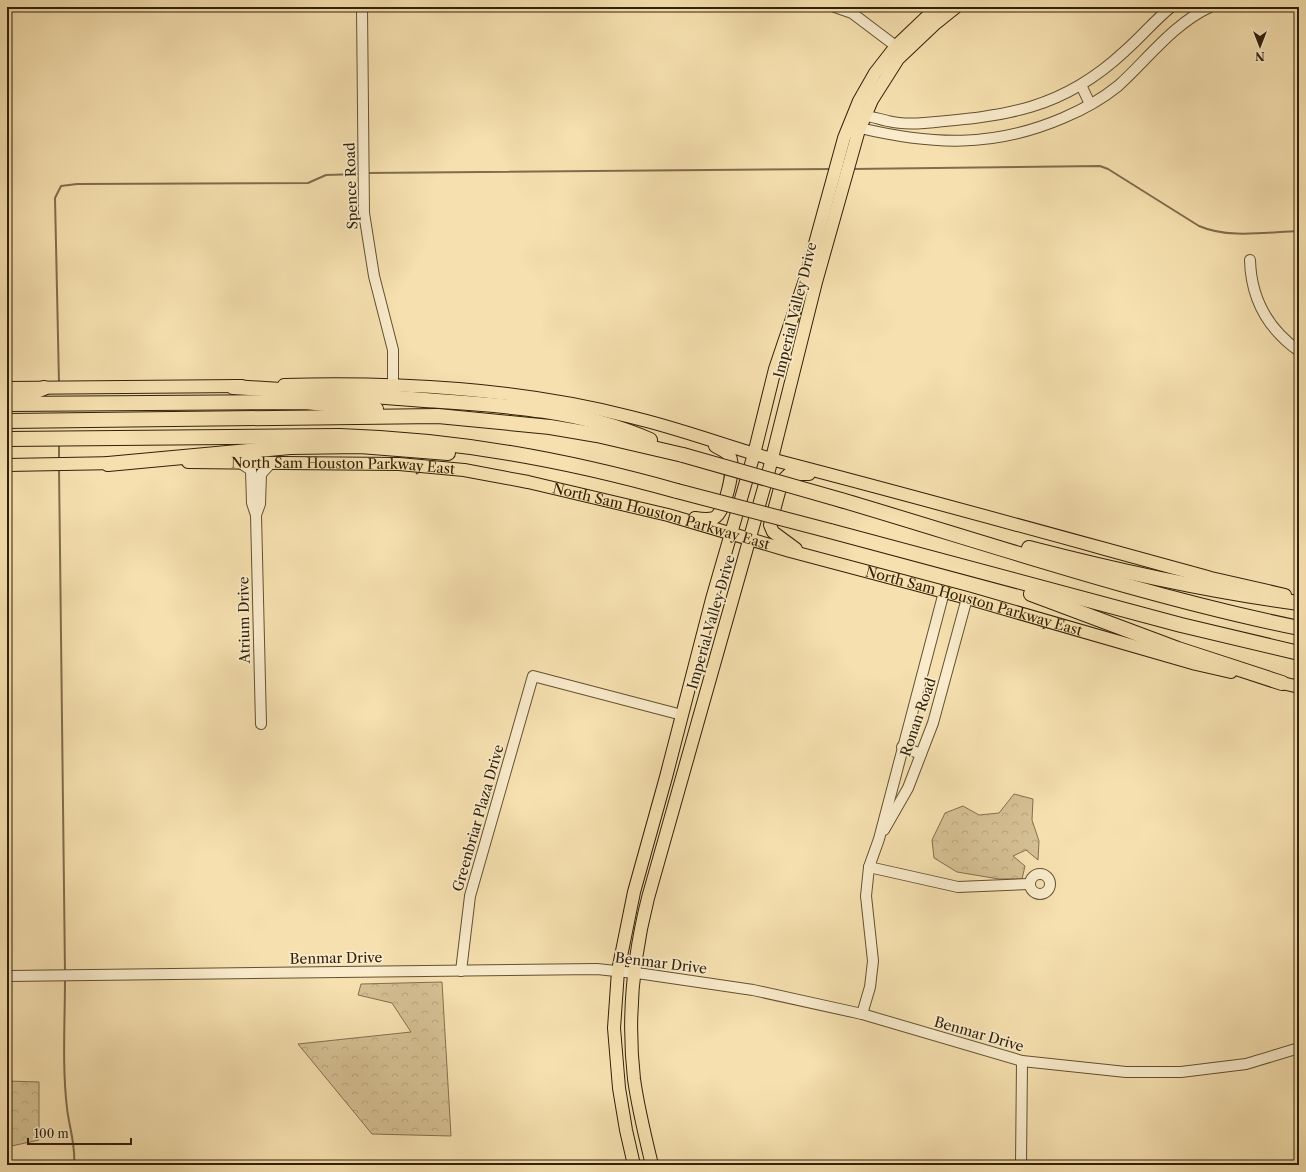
<svg xmlns="http://www.w3.org/2000/svg" width="1306" height="1172" viewBox="0 0 1306 1172" font-family="'Libre Caslon Text',serif">
<defs>
<pattern id="forest-crowns" width="20" height="18" patternUnits="userSpaceOnUse"><rect width="20" height="18" fill="#d5c093"/><path d="M2 6a3 3 0 1 1 6 0M12 15a3 3 0 1 1 6 0" fill="none" stroke="#b7a57d"/></pattern>
</defs>
<rect width="100%" height="100%" fill="#f6e0af"/>
<filter id="stains"><feTurbulence type="fractalNoise" baseFrequency=".005" numOctaves="4"/><feColorMatrix values="0 0 0 0 .2 0 0 0 0 .09 0 0 0 0 .02 0 0 0 .5 -.17"/></filter>
<radialGradient id="worn" r=".72"><stop offset=".6" stop-color="#630" stop-opacity="0"/><stop offset="1" stop-color="#630" stop-opacity=".3"/></radialGradient>
<g fill="url(#forest-crowns)" stroke="#83704e">
<path d="M1014 794 1033 799 1032 820 1039 841 1038 860 1026 850 1013 856 1025 866 1022 879H999L957 872 934 858 932 840 945 813 963 806 979 815 999 813Z"/>
<path d="M442 982 451 1136 372 1134 298 1044 411 1032 392 1003 358 995 361 984Z"/>
<path d="M7 1081 39 1082V1140L7 1147Z"/>
</g>
<g fill="none" stroke-linecap="round" stroke-linejoin="round">
<g stroke="#7f6d4b" stroke-width="2">
<path d="M852 169 1100 166 1108 169 1199 226C1229 239 1267 232 1299 231"/>
<path d="M366 173 832 169"/>
<path d="M59 383 55 198 61 186 77 184 308 183 326 175 360 174"/>
<path d="M59 443V459"/>
<path d="M59 467 65 973"/>
<path d="M65 979C65 1022 62 1066 67 1108 69 1127 76 1145 74 1165"/>
</g>
<g stroke="#625132" stroke-width="12">
<g id="minor">
<path d="M362 7 364 213 374 276 393 350V384"/>
<path d="M835 7 852 13 901 50"/>
<path d="M1171 7C1154 21 1141 37 1125 51 1062 110 1006 116 924 123 912 124 900 124 888 121 874 118 868 114 853 117L860 128C932 145 993 148 1063 118 1082 110 1102 99 1118 86 1147 60 1173 24 1210 7"/>
<path d="M1081 85 1090 104"/>
<path d="M1250 260C1251 298 1268 329 1299 351"/>
<path d="M239 462 251 470 252 503 256 515 261 724"/>
<path d="M256 515 260 504 261 474 272 462"/>
<path d="M902 747 921 754"/>
<path d="M884 830 908 788 933 723 967 598"/>
<path d="M869 867 958 887 1029 884"/>
<circle cx="1040" cy="884" r="10"/>
<path d="M461 971 470 896 533 676 682 715"/>
<path d="M7 976 597 969 644 974 753 990 862 1014 1022 1061 1126 1072H1181L1246 1064 1299 1048"/>
<path d="M862 1014 870 987 873 961 866 896 869 867 879 839 944 592"/>
<path d="M1021 1165 1022 1061"/>
</g>
</g>
<g stroke="#312109" stroke-width="14">
<g id="major">
<path d="M284 385C400 382 518 388 631 417 682 429 731 448 782 462 925 499 1068 539 1211 578L1285 595"/>
<path d="M7 388 242 386"/>
<path id="s1" d="M188 462 399 464 464 470 528 482 668 515 790 551 967 598 1196 664 1231 672"/>
<path d="M7 465 118 463"/>
<path d="M695 518C701 519 708 520 714 518 725 513 734 471 731 460 730 452 721 450 715 446"/>
<path d="M796 549 773 532 770 525 782 481 789 474H809"/>
<path d="M1274 681 1299 687"/>
<path d="M634 1165 626 1130 619 1088 614 1028 618 971 634 892 666 777 712 599 754 454 775 369 805 280 844 138 859 101 875 73 896 46 937 7"/>
<path d="M652 1165C645 1136 638 1108 634 1079 627 1017 633 957 648 898L769 470 816 282 858 133 872 100 898 59 936 23 956 7"/>
</g>
</g>
<g stroke="#312109" stroke-width="16">
<g id="highway">
<path d="M233 387C297 391 361 395 424 400 500 405 579 409 650 440"/>
<path d="M9 396 26 395 44 388"/>
<path d="M7 404 305 402 376 409"/>
<path d="M7 421 438 416 550 427 597 435 683 455"/>
<path d="M7 439 340 436C457 440 563 459 677 491"/>
<path d="M108 464 290 447 360 446 448 453"/>
<path d="M841 500C993 545 1143 596 1299 628"/>
<path d="M830 531 1181 625 1299 653"/>
<path d="M1029 548C1118 571 1207 591 1299 603"/>
<path d="M1031 594 1178 649 1282 683"/>
</g>
</g>
<use href="#minor" stroke="#f9ebcb" stroke-width="10"/>
<use href="#major" stroke="#f6e0af" stroke-width="12"/>
<use href="#highway" stroke="#f6e0af" stroke-width="14"/>
<g stroke="#312109" stroke-width="16" stroke-linecap="butt">
<g id="highway-bridge">
<path d="M683 455 841 500"/>
<path d="M677 491 830 531"/>
</g>
</g>
<use href="#highway-bridge" stroke="#f6e0af" stroke-width="14"/>
</g>
<g text-anchor="middle" stroke-width="3.5" stroke-linejoin="round" paint-order="stroke">
<g font-size="14" fill="#312109" stroke="#f9ebcb">
<text transform="translate(351 186) rotate(-92)" y="5">Spence Road</text>
<text transform="translate(795 310) rotate(-76)" y="5">Imperial Valley Drive</text>
<text dy="5" stroke="none"><textPath href="#s1" startOffset="155">North Sam Houston Parkway East</textPath></text>
<text dy="5" stroke="none"><textPath href="#s1" startOffset="479">North Sam Houston Parkway East</textPath></text>
<text dy="5" stroke="none"><textPath href="#s1" startOffset="803">North Sam Houston Parkway East</textPath></text>
<text transform="translate(244 620) rotate(-91)" y="5">Atrium Drive</text>
<text transform="translate(711 622) rotate(-74)" y="5">Imperial Valley Drive</text>
<text transform="translate(918 717) rotate(-71)" y="5">Ronan Road</text>
<text transform="translate(478 818) rotate(-74)" y="5">Greenbriar Plaza Drive</text>
<text transform="translate(336 958) rotate(-1)" y="5">Benmar Drive</text>
<text transform="translate(661 963) rotate(7)" y="5">Benmar Drive</text>
<text transform="translate(979 1034) rotate(16)" y="5">Benmar Drive</text>
</g>
</g>
<rect width="1306" height="1172" fill="none" stroke="#f6e0af" stroke-width="24"/>
<rect x="8" y="8" width="1290" height="1156" fill="none" stroke="#312109" stroke-width="2"/>
<rect x="12" y="12" width="1282" height="1148" fill="none" stroke="#312109"/>
<g transform="translate(1260 46) rotate(180)" stroke="#f9ebcb" stroke-width="3" paint-order="stroke">
<path d="M0-3L7 15L0 10L-7 15Z" fill="#312109"/>
<text y="-6" font-size="11" font-weight="bold" text-anchor="middle" fill="#312109">N</text>
</g>
<path d="M28 1138v6h103v-6" fill="none" stroke="#312109" stroke-width="2"/>
<text x="34" y="1138" font-size="12" fill="#312109" stroke="#f9ebcb" stroke-width="3" paint-order="stroke">100 m</text>
<rect width="100%" height="100%" filter="url(#stains)"/>
<rect width="100%" height="100%" fill="url(#worn)"/>
</svg>
